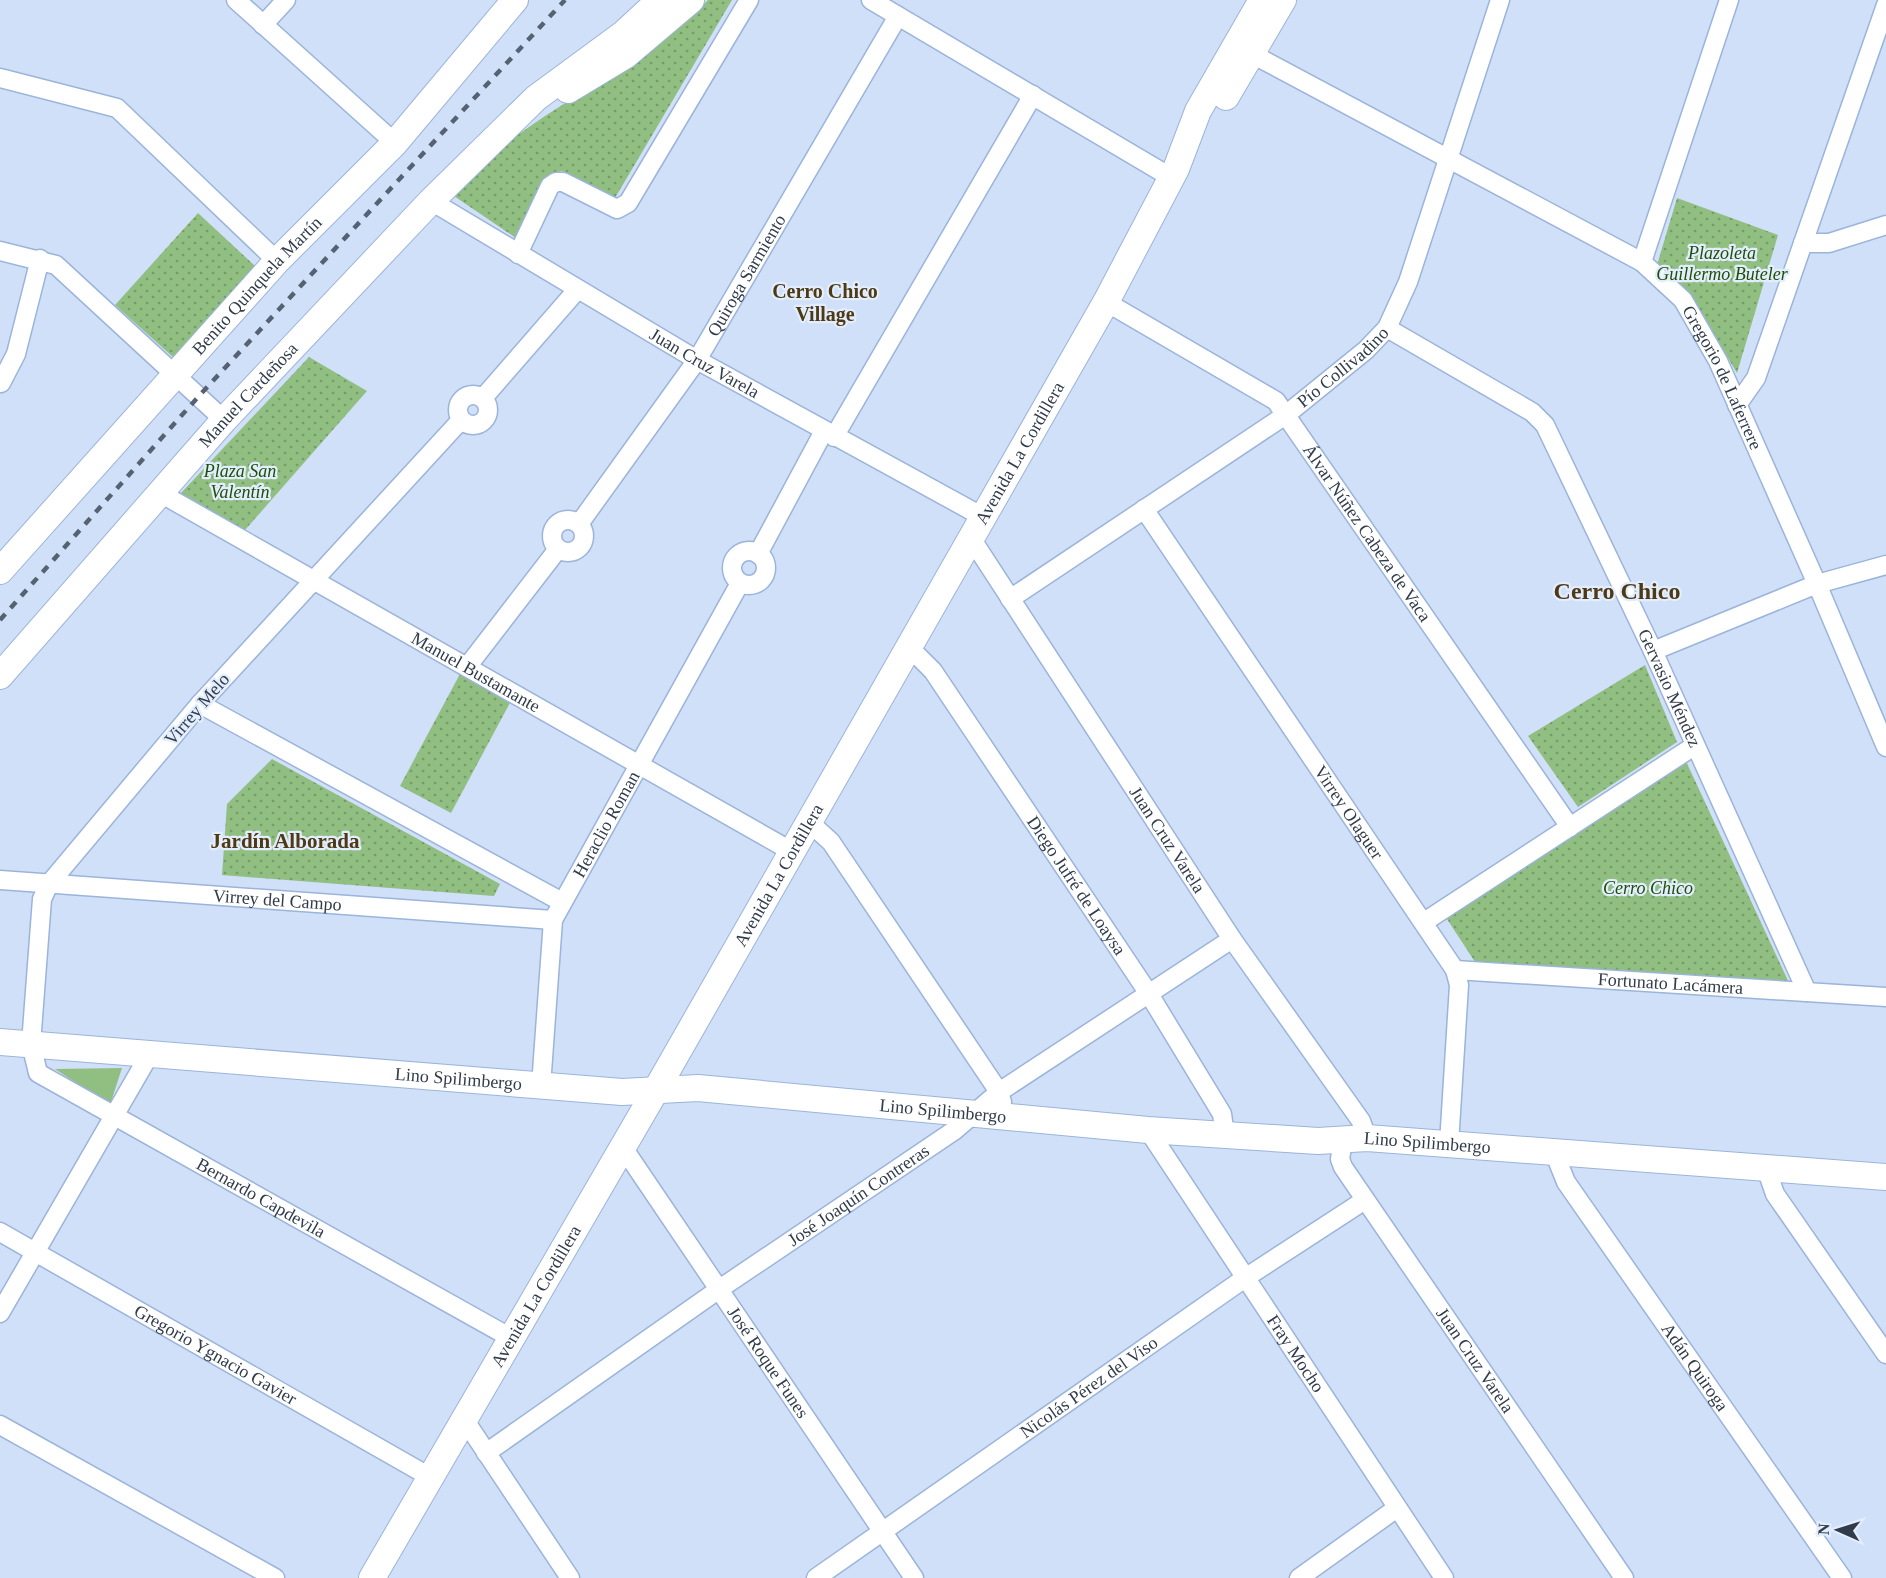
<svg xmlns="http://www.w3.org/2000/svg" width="1886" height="1578" viewBox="0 0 1886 1578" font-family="Georgia,serif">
<defs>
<pattern id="park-dots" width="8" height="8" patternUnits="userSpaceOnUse" patternTransform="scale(1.5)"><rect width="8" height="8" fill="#91bf82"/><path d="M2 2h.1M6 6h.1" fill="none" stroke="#779c6c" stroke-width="1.8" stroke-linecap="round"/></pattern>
</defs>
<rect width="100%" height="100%" fill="#d0e0f8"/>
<path fill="#91bf82" d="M122 1068 110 1105 55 1069Z"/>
<g fill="url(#park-dots)">
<path d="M708 0H732L615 198 562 171 550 174 519 240 451 194C468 178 484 160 502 147 569 94 648 61 708 0Z"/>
<path d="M1677 198 1778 235 1737 373 1689 293 1657 265Z"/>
<path d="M198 213 255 266 173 357 115 305Z"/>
<path d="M309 357 367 391 245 530 181 493Z"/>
<path d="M1645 665 1677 742 1578 807 1528 736Z"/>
<path d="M461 672 512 699 451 813 400 786Z"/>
<path d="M1684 757 1790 985 1477 965 1445 916Z"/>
<path d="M272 759 500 884 494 896 222 875 227 804Z"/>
</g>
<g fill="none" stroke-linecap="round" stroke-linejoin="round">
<g stroke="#9bb4da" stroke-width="21">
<g id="street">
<path d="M236 0 395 143"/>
<path d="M871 0 1172 178"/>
<path d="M263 25 286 0"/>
<path id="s1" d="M1252 54 1642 262 1683 300 1718 361 1817 584 1886 747"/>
<path d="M0 78 117 108 277 261"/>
<path id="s2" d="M431 201 697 360 983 517"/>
<path d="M1803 243H1829L1886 225"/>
<path d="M0 251 56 265 224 420"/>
<path d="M518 254 550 186 556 182H563L617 209 628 203 749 0"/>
<path d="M1642 262 1729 0"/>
<path id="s3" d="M1106 302 1276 401 1570 827"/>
<path id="s4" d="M1387 328 1532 412 1545 425 1653 651 1807 992"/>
<path d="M1 383 16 354 40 259"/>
<circle cx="473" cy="410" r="15"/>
<path d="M483 398 577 290"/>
<path d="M1737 405 1756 378 1886 5"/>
<path id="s5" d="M461 420 200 704 49 884 42 899 31 1044 38 1073 511 1338"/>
<path d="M834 437 1033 95"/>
<path id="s6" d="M160 493 791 851"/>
<path id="s7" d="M1144 509 1455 970 1459 985 1449 1144"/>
<circle cx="568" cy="536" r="16"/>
<path id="s8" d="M579 524 697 360 898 16"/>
<path id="s9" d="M971 538 1232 939 1361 1121 1367 1138"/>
<circle cx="749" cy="568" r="17"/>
<path d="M758 554 824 431"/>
<path id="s10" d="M1010 599 1287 414 1366 350 1387 328 1408 282 1500 0"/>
<path id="s11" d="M909 647 933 671 1149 994 1222 1114 1225 1135"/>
<path d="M1653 651 1817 584 1886 565"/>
<path d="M467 667 558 549"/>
<path d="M200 704 562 902"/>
<path d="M808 821 831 842 999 1092 1002 1102"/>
<path id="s12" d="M0 880 553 920"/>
<path d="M1424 922 1694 746"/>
<path id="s13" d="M1455 970 1886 997"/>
<path id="s14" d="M541 1086 553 920 740 583"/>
<path id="s15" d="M1148 1130 1444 1578"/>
<path id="s16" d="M1343 1140 1340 1159 1343 1167 1624 1578"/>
<path id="s17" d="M622 1146 914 1578"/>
<path id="s18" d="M1554 1152 1566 1182 1842 1578"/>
<path d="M1766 1168 1775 1194 1886 1354"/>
<path id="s19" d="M0 1232 430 1477"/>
<path d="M0 1313 151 1052"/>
<path d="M464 1419 570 1578"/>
<path d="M0 1425 275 1578"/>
<path id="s20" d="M486 1453 718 1290 955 1130 999 1092 1232 939"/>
<path id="s21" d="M816 1578 1245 1278 1365 1200"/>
<path d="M1299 1578 1397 1508"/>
</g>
</g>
<g stroke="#9bb4da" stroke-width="28">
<g id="secondary">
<path d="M568 90 626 55 691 0"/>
<path d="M1226 97 1283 0"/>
<path id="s22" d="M0 571 277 261 395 143 515 0"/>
<path id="s23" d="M0 676 224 420 431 201 536 98 623 34 660 0"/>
<path id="s24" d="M0 1042 622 1092 698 1088 1148 1130 1318 1141 1367 1138 1886 1177"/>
<path id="s25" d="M372 1578 656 1090 1106 302 1176 169 1198 111 1262 0"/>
</g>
</g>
<use href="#street" stroke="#fff" stroke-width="18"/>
<use href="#secondary" stroke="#fff" stroke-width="26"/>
<path stroke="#566273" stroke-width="4.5" stroke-dasharray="8 8" stroke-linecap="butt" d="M0 620 198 397 565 0"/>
</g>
<g text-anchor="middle" stroke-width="4.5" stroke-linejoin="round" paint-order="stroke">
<g font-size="18" font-style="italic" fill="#1e4f05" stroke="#e2edfd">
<text x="1722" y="259">Plazoleta<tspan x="1722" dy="21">Guillermo Buteler</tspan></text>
<text x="240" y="477">Plaza San<tspan x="240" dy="21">Valentín</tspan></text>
<text x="1648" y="894">Cerro Chico</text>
</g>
<g font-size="18" fill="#313c4b" stroke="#e2edfd">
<text dy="6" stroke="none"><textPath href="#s8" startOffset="300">Quiroga Sarmiento</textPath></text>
<text dy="6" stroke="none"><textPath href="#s22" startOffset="384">Benito Quinquela Martín</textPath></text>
<text dy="6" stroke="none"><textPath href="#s2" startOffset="318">Juan Cruz Varela</textPath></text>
<text dy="6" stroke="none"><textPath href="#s10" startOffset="406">Pío Collivadino</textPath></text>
<text dy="6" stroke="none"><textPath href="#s1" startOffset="585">Gregorio de Laferrere</textPath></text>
<text dy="6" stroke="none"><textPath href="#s23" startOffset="375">Manuel Cardeñosa</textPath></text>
<text dy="6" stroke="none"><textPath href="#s25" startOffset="1298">Avenida La Cordillera</textPath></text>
<text dy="6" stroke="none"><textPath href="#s3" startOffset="357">Álvar Núñez Cabeza de Vaca</textPath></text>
<text dy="6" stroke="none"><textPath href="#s6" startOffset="363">Manuel Bustamante</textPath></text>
<text dy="6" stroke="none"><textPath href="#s4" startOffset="477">Gervasio Méndez</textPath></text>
<text transform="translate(197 709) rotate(-49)" y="6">Virrey Melo</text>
<text dy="6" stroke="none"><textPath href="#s7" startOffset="366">Virrey Olaguer</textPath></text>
<text dy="6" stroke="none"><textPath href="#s14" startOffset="276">Heraclio Roman</textPath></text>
<text dy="6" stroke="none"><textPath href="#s9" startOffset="360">Juan Cruz Varela</textPath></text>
<text dy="6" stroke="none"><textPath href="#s25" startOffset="812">Avenida La Cordillera</textPath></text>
<text dy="6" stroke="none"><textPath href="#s11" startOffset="292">Diego Jufré de Loaysa</textPath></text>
<text dy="6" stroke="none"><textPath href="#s12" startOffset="278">Virrey del Campo</textPath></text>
<text dy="6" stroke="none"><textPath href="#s13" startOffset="216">Fortunato Lacámera</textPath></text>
<text dy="6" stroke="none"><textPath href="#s24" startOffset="460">Lino Spilimbergo</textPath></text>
<text dy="6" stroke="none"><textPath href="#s24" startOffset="946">Lino Spilimbergo</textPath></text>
<text dy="6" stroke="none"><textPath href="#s24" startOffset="1432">Lino Spilimbergo</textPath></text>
<text dy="6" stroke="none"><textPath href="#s20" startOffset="453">José Joaquín Contreras</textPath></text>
<text dy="6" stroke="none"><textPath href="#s5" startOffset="1068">Bernardo Capdevila</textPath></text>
<text dy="6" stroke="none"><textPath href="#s25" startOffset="326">Avenida La Cordillera</textPath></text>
<text dy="6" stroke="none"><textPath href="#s19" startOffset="248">Gregorio Ygnacio Gavier</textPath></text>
<text dy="6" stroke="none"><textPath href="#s15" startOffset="268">Fray Mocho</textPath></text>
<text dy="6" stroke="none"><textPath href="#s16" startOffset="262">Juan Cruz Varela</textPath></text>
<text dy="6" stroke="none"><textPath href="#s17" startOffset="261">José Roque Funes</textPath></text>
<text dy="6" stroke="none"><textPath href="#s18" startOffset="258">Adán Quiroga</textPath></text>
<text dy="6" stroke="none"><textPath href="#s21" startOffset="333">Nicolás Pérez del Viso</textPath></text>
</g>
<g font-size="20" font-weight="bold" fill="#4e3914" stroke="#e2edfd">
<text x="825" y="298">Cerro Chico<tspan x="825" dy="23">Village</tspan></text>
</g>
<g font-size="21" font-weight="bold" fill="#4e3914" stroke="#e2edfd">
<text x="285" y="848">Jardín Alborada</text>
</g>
<g font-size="24" font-weight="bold" fill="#4e3914" stroke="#e2edfd">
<text x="1617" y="599">Cerro Chico</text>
</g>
</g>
<g transform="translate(1838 1530) rotate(273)" stroke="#e2edfd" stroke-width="4.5" paint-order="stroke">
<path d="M0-4.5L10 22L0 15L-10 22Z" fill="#313c4b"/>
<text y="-9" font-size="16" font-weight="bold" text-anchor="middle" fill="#313c4b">N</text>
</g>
</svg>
